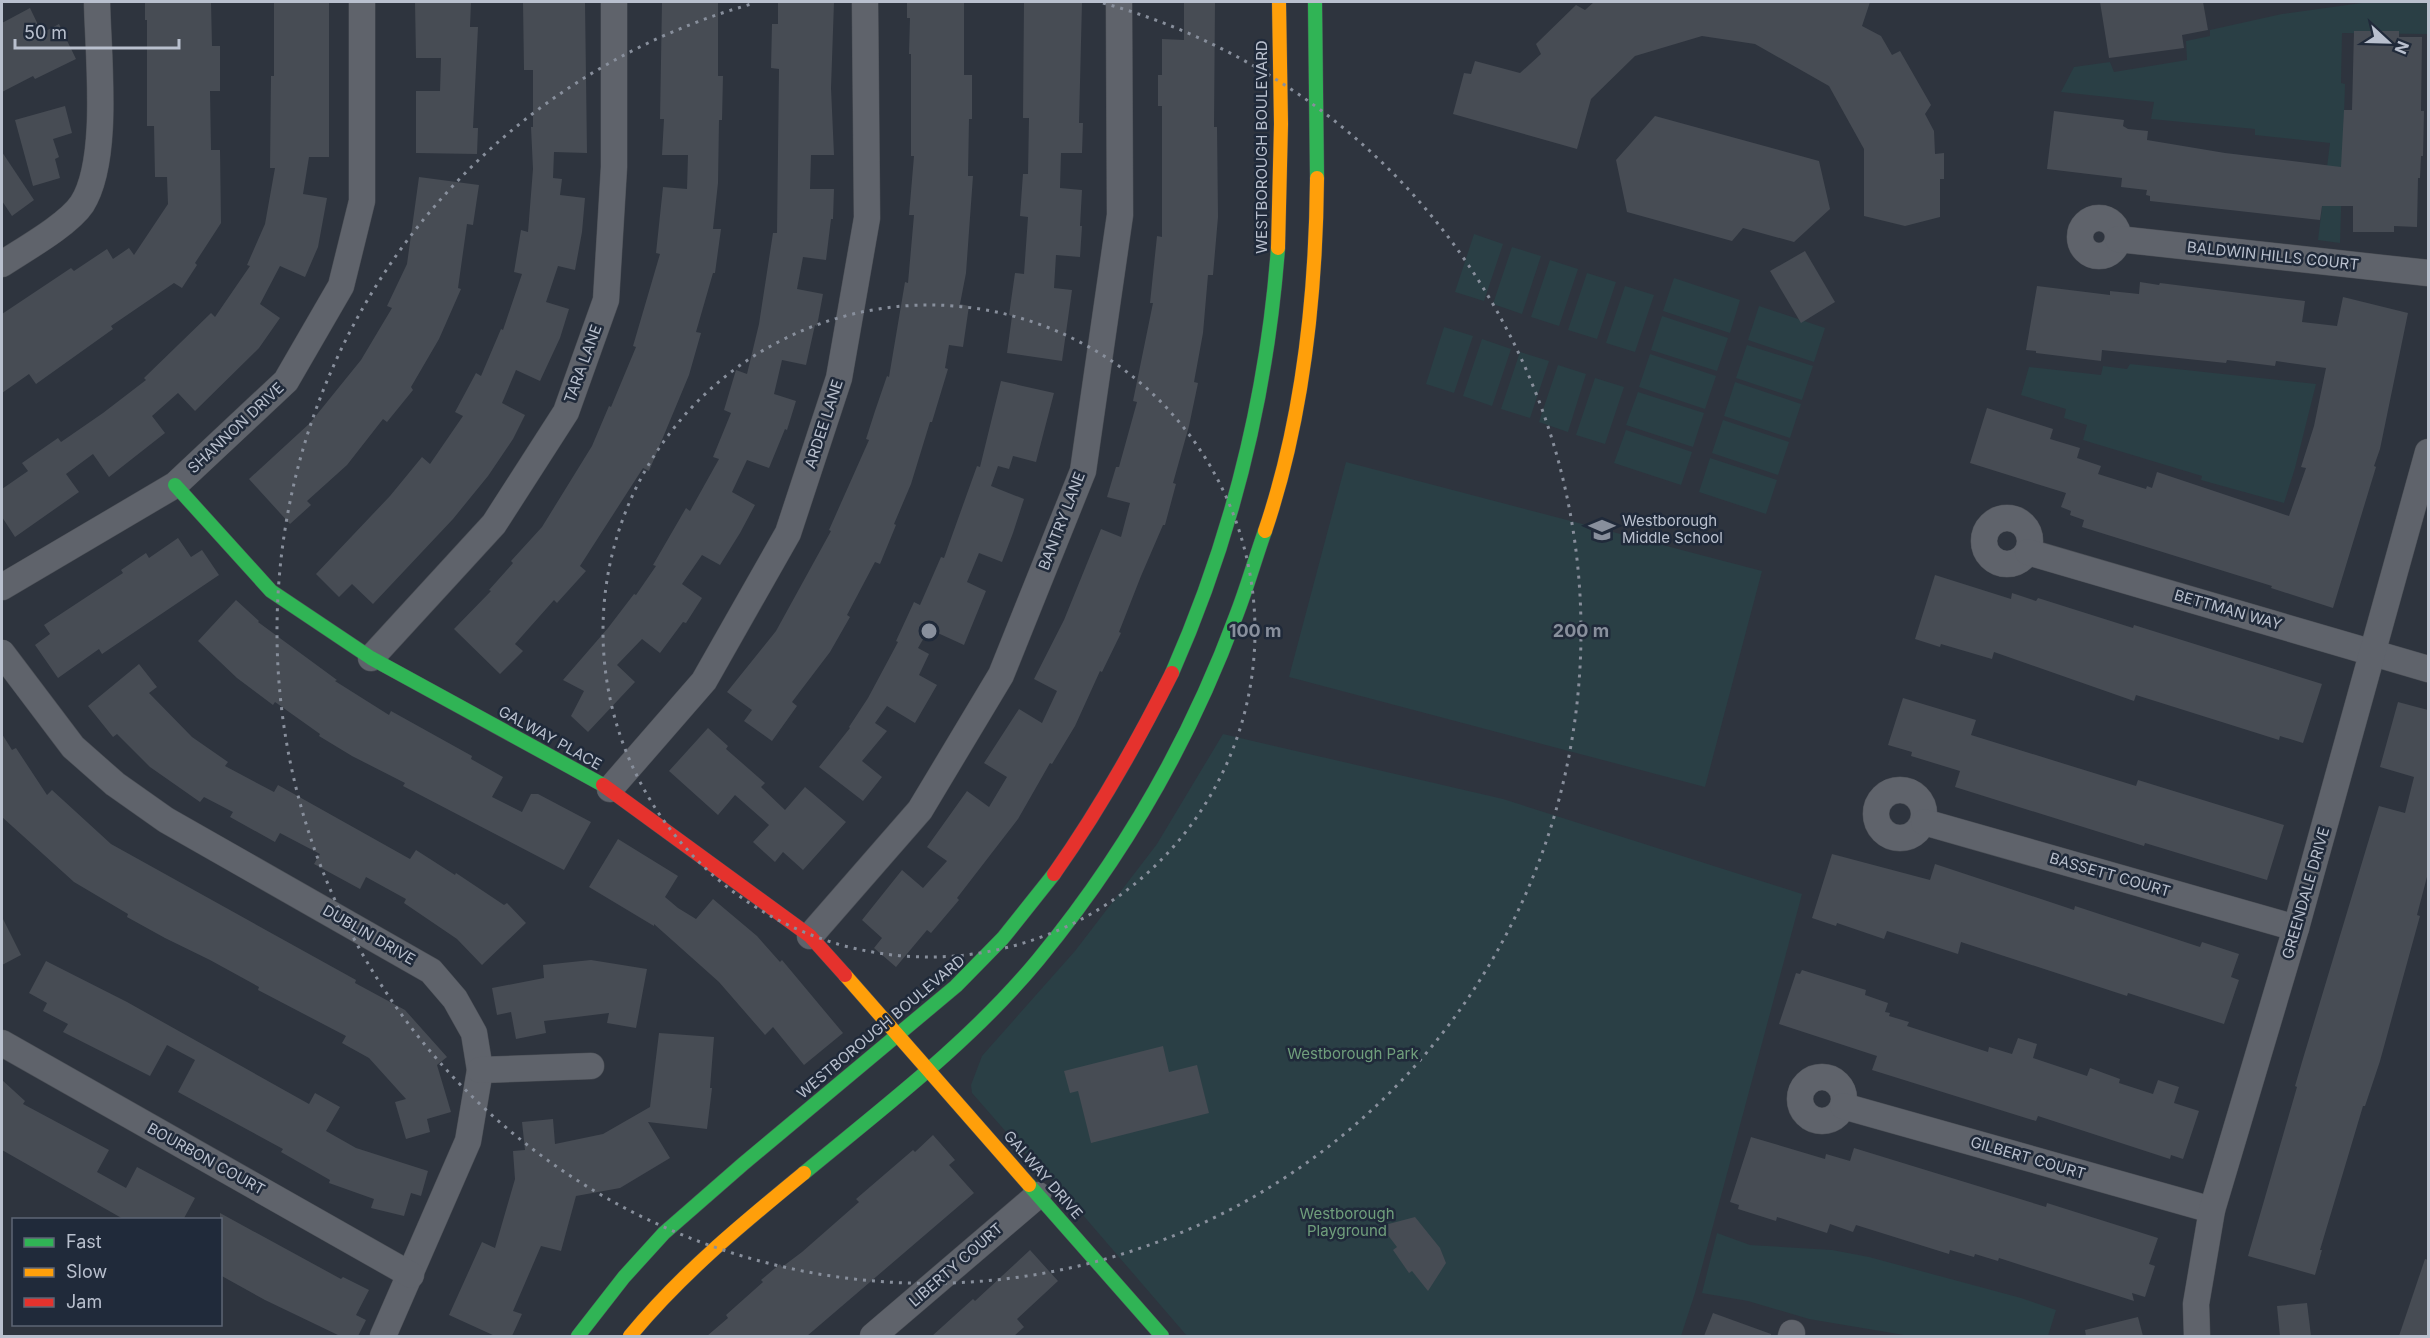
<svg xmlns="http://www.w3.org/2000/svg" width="2430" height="1338" viewBox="0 0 2430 1338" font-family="Inter,sans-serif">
<rect width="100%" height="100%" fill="#2e343e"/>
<g fill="#2a3f45">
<path d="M2369 2H2428V34L2342 33 2341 83 2345 84 2340 243 2318 240 2330 143 2255 135V129L2151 119 2154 102 2061 92 2074 67 2110 62 2114 72 2187 60 2186 41 2210 36V30L2282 14Z"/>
<path d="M1474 234 1503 244 1484 301 1455 292Z"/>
<path d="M1512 247 1541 256 1522 314 1493 304Z"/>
<path d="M1550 260 1578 269 1559 326 1531 317Z"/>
<path d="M1587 273 1616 282 1597 339 1568 330Z"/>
<path d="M1674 278 1740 300 1730 333 1663 311Z"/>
<path d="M1625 286 1654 295 1635 352 1606 343Z"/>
<path d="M1759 306 1825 328 1814 362 1748 340Z"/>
<path d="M1662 316 1728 338 1717 371 1651 350Z"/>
<path d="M1444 327 1473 336 1454 393 1426 384Z"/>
<path d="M1482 339 1511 349 1492 406 1463 396Z"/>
<path d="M1747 345 1813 366 1802 400 1736 378Z"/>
<path d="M1520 352 1549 361 1530 418 1501 409Z"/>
<path d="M1650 354 1716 376 1705 409 1639 387Z"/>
<path d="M2130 364 2316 384 2295 468 2284 503 2201 480 2202 476 2083 440 2087 425 2064 418 2066 409 2021 395 2029 367 2101 375 2103 366 2127 369Z"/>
<path d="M1558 365 1586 374 1568 432 1539 422Z"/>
<path d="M1595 378 1624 387 1605 444 1576 435Z"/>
<path d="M1735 382 1801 404 1790 438 1724 416Z"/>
<path d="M1638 392 1704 413 1693 447 1626 425Z"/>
<path d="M1723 420 1789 442 1778 475 1712 453Z"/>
<path d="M1626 430 1692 452 1681 485 1614 463Z"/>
<path d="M1710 458 1777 480 1766 514 1699 492Z"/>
<path d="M1346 462 1762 571 1705 787 1289 677Z"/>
<path d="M1223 734 1503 799 1802 894 1695 1293 1681 1336H1187L1045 1171 1021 1149 972 1093 971 1085 982 1056 1075 951 1157 844Z"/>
<path d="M1717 1233 1750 1245 1832 1250 1869 1257 2021 1298 2056 1310 2048 1336H1910L1809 1319 1748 1301 1702 1293Z"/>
</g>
<g fill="#474c54">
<path d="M145 2H211L212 46H220V91H210L211 150H220L221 223 195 263 197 265 182 288 174 283 111 326 113 329 36 384 29 374 2 393V314L71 268 74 271 107 249 113 259 129 248 134 255 168 204 167 177H155L154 126H147V20H145Z"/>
<path d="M274 2H329V157H309L303 194 327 198 318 247 305 277 280 266 260 304 280 318 259 348 195 411 178 393 152 416 165 433 109 477 93 454 66 474 79 492 15 537 2 517V489L28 471 22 463 58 438 61 442 103 413 146 380 144 378 211 313 215 317 250 266 247 265 265 224 275 168H270L271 76H274Z"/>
<path d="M415 2H471L470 27H478L473 128H478L477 154 416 153V91H440L441 58H416Z"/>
<path d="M523 2H585L587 153 554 152 553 178 562 179 560 195 585 198 582 232 575 270 558 266 546 302 569 309 560 338 540 381 516 370 502 403 525 415 513 439 488 476 453 519 373 604 352 584 339 597 316 574 390 496 422 457 430 464 463 416 455 412 476 373 481 376 501 329 503 330 522 274 514 272 521 230 528 232 533 169 531 127H533V70H524Z"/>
<path d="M662 2H718V76H723L722 120H719L718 183 713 229H721L715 273H713L696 332 701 333 689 375 649 471 643 468 580 566 586 571 557 603 554 600 515 644 523 651 500 674 454 629 491 591 489 590 513 563 511 561 542 527 592 446 609 406 611 407 636 347 633 346 660 254 656 253 663 187 687 189 688 155H662L664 119H660Z"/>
<path d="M778 2H834L831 88 834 155H811L810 189H834L833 219H831L826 260 803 257 797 289 823 294 817 326 815 325 806 365 782 360 774 394 796 401 787 430 785 429 769 468 747 460 732 492 755 505 740 533 720 565 702 555 682 584 702 598 686 623 683 622 660 653 642 639 617 665 635 682 588 732 571 716 584 691 563 680 608 628 634 594 636 595 656 566 653 565 686 508 690 511 719 459 713 457 731 413 724 410 736 370 747 374 759 324 773 233H777L779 69 771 68 772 24H778Z"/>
<path d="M907 2H964V75H972V119H969L968 176H973L966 273 960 304 969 306 963 347 949 345 945 368 948 369 932 422H930L911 484 894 524 896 525 880 564 875 562 847 615 850 617 830 652 792 702 797 706 772 741 744 721 752 710 727 692 776 631 831 531 829 530 869 440 866 439 875 411 887 376 889 377 905 282 908 283 914 215H909L914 156H911V54H909L910 18H907Z"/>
<path d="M1024 2H1082L1079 123H1083L1082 153H1061L1060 188 1082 190 1080 226H1082L1080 257 1056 255 1054 288 1072 290 1062 361 1007 353 1012 316 1009 315 1015 273 1024 274 1028 217 1020 216 1023 174H1028L1029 118H1023Z"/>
<path d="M1184 2H1215L1214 127H1217L1218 217 1213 275H1208L1203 333 1194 382 1198 383 1189 426 1173 483 1176 484 1165 525H1163L1141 576 1119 632 1121 633 1102 672 1100 671 1075 726 1052 764 1050 763 1018 819 957 898 959 900 931 933 927 930 896 967 874 948 882 938 862 920 902 870 923 888 947 861 927 847 967 791 989 807 1007 777 984 763 1019 709 1042 723 1057 691 1034 679 1064 620 1101 529 1121 537 1130 503 1107 497 1116 467H1119L1137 402 1133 401 1153 303H1150L1157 236 1162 237V106H1158V75H1162V39L1184 40Z"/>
<path d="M1594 2H1870L1862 26 1881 36 1892 55 1900 51 1931 105 1925 114 1934 131 1935 154 1944 153V179H1940V217L1905 226 1864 216V149L1829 86 1755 44 1702 36 1635 56 1591 99 1577 149 1453 114 1464 73 1471 74 1475 61 1520 73 1541 54 1536 44 1576 5 1585 10Z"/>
<path d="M2100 2H2203L2208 30 2182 35 2184 48 2109 58Z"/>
<path d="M30 8 42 33 59 24 76 59 35 79 33 76 2 92V23Z"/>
<path d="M2354 31H2399V37H2422L2421 111H2424L2423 156H2421L2420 178H2418L2417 227 2394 226V232H2353V206H2322L2320 220 2150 201V196L2146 195 2147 190 2121 187 2122 178 2047 169 2054 111 2124 120 2123 126 2128 129 2148 131 2147 140 2225 153 2341 167 2344 110H2352Z"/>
<path d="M65 106 72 133 53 139 59 157 55 159 60 178 33 186 15 120Z"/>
<path d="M1655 116 1819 161 1830 209 1794 242 1743 228 1732 241 1627 212 1616 160Z"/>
<path d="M2 152 34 200 12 216 2 201Z"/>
<path d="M419 177 479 185 473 225 467 224 458 288 461 289 439 339 411 387 413 390 387 422 383 419 347 465 307 501 311 505 290 524 249 479 310 423 361 360 392 308 387 306 407 264Z"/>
<path d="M1805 251 1835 302 1801 323 1770 271Z"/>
<path d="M2140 282 2159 285 2160 283 2305 301 2302 322 2337 326 2343 297 2408 313 2380 449 2374 466 2376 467 2333 608 2271 588 2272 586 2082 527 2084 520 2070 515 2071 511 2061 507 2066 493 1970 463 1987 408 2053 429 2050 439 2080 448 2077 458 2101 466 2098 474 2146 489 2147 486 2152 488 2157 472 2289 516 2306 468 2301 467 2314 426 2326 368 2276 361 2275 366 2227 360 2226 363 2102 350 2101 361 2036 353V351L2026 350 2037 286 2110 295V291L2139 294Z"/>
<path d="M1001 381 1054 393 1036 462 1013 456 1009 469 998 466 991 486 1024 499 1013 533 1002 562 979 553 967 582 986 591 964 645 929 629 918 648 929 654 919 675 937 685 915 723 887 706 875 723 887 731 862 761 882 777 863 801 819 767 850 728 849 727 868 698 898 642 896 641 914 602 920 605 941 557 944 558 977 466 980 467Z"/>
<path d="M178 538 191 557 202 550 219 575 102 654 99 649 58 678 35 645 50 634 44 625 123 573 121 570 146 553 149 558Z"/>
<path d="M1935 575 2011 599 2012 593 2036 601 2038 598 2133 628 2134 625 2322 684 2303 743 2280 736 2279 740 2136 695 2134 701 1994 652 1992 659 1941 644 1940 647 1915 639Z"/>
<path d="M236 600 259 621 258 622 337 680 335 681 389 715 391 711 472 756 471 759 503 777 492 797 522 812 531 794H538L591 822 564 870 403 786 405 783 352 756 319 736 320 734 275 702 273 705 237 678 198 641Z"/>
<path d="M139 664 157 687 149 693 192 737 228 762 225 766 274 792 278 785 410 859 416 850 455 875 456 873 504 905 507 903 526 923 482 965 457 939 404 903 406 899 366 877 360 889 314 864 320 854 280 833 275 842 230 817 233 812 204 797 200 802 150 767 117 734 113 737 88 706Z"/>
<path d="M1903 698 1976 720 1971 735 2136 786 2138 780 2284 825 2267 880 2145 843 2144 846 1955 787 1960 771 1911 756 1912 752 1888 745Z"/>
<path d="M2398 702 2428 710V873L2417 915 2420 916 2380 1061 2365 1106H2363L2320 1250H2322L2315 1275 2248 1256 2297 1087 2295 1086 2302 1062 2379 806 2405 813 2414 777 2380 767Z"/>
<path d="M708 728 728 746 726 749 765 783 761 787 785 810 805 787 846 822 803 870 783 852 775 862 753 842 769 825 735 795 718 815 669 771Z"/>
<path d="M2 734 12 750 16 748 47 795 52 790 111 844 356 980 355 983 405 1010 447 1057 437 1065 451 1112 427 1119 430 1132 406 1139 395 1102 406 1099 369 1058 342 1043 346 1036 258 990 259 987 210 960 165 938 127 917 128 914 74 882 2 817Z"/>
<path d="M618 839 678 876 665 897 678 908 696 919 713 899 757 936 780 962 782 960 843 1033 804 1065 773 1027 765 1035 719 982 654 924V926L589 887Z"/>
<path d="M1832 854 1930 880 1935 864 2074 910 2075 906 2200 947 2202 942 2239 954 2231 977 2239 980 2224 1024 2128 993 2127 996 1961 942 1958 954 1887 931 1884 939 1837 923 1836 926 1812 918Z"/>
<path d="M2 917 21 955 2 965Z"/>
<path d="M591 960 647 969 636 1028 607 1023 609 1013 544 1021 546 1033 516 1039 511 1012 497 1015 492 988 544 978 543 965Z"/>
<path d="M46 961 127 1002 309 1104 315 1093 340 1107 326 1131 356 1148 428 1171 421 1196 411 1193 404 1216 371 1208 374 1199 329 1183 330 1180 281 1152 283 1149 178 1092 195 1060 167 1045 150 1076 63 1032 68 1024 43 1011 47 1003 29 993Z"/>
<path d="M1802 970 1866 990 1865 995 1888 1003 1885 1012 1890 1013 1889 1016 1909 1022 1907 1026 1988 1052 1989 1047 2012 1054 2018 1038 2037 1044 2033 1058 2087 1076 2090 1068 2120 1079 2119 1083 2153 1094 2158 1080 2179 1087 2174 1103 2199 1111 2183 1159 2171 1155 2170 1159 2038 1116 2036 1121 1872 1070 1877 1056 1779 1024 1796 973 1800 974Z"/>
<path d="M659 1033 714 1037 710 1088H712L707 1129 648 1122 670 1158 620 1188 576 1196 561 1251 541 1246 513 1311 522 1314 512 1336H495L449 1315 482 1242 495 1248 515 1179 513 1151 525 1150 522 1122 553 1119 555 1144 603 1134 650 1107Z"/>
<path d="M1163 1046 1169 1072 1197 1065 1209 1113 1091 1143 1078 1091 1070 1093 1064 1071Z"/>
<path d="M2 1080 25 1101 23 1104 109 1150 97 1172 126 1188 137 1167 195 1198 183 1220H125L2 1150Z"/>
<path d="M933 1135 955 1160 949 1165 974 1193 807 1336H707L728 1318 726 1315 763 1282 761 1280 780 1264 782 1267 802 1252 859 1202 856 1199 913 1150 915 1152Z"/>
<path d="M1751 1137 1825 1159 1826 1154 1850 1161 1854 1148 2046 1207 2047 1203 2158 1238 2149 1264 2155 1266 2145 1297 2132 1293 2134 1301 1999 1258 1998 1261 1975 1254 1974 1257 1950 1250 1949 1254 1856 1225 1853 1232 1830 1224 1827 1233 1777 1217 1776 1221 1738 1209 1739 1205 1730 1202Z"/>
<path d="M220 1213 341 1279 343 1277 369 1290 356 1315 366 1320 358 1336H340L265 1300 220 1275Z"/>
<path d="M1415 1217 1440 1248 1446 1263 1428 1291 1412 1271 1409 1273 1393 1250 1397 1247 1381 1226Z"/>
<path d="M1030 1250 1058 1281 1017 1319 1024 1327 1014 1336H932L973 1299 975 1301Z"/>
<path d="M2425 1259 2428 1260V1336H2399Z"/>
<path d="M2307 1303 2311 1336H2280L2277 1306Z"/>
<path d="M1713 1313 1771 1334V1336H1704Z"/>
<path d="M2138 1317 2143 1336H2086L2085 1330Z"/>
</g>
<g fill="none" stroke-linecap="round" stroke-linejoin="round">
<g stroke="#4b4f56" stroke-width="27">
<g id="street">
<circle cx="2099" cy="237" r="19"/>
<path d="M2118 239 2428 273"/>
<path d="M2 264C23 250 68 225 82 204 110 160 98 55 97 2"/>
<circle cx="2007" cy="541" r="23"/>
<path d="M2028 552 2428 669"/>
<path d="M2 587 175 485 286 381 341 286 362 201V2"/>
<path d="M2 653 73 747 115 784 166 820 431 971 455 999 474 1033 480 1070 468 1141 383 1336"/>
<path d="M371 658 494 524 566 412 606 300 614 167V2"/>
<path d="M610 789 704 681 788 533 839 378 867 218 865 2"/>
<circle cx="1900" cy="814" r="24"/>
<path d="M1924 822 2296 928"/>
<path d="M810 936 920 810 1001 675 1083 471 1120 215 1119 2"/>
<path d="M2 1043 411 1275"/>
<path d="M480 1070 591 1066"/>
<circle cx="1822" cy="1099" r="22"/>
<path d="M1843 1106 2212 1210"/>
<path d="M873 1336 1038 1195"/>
<path d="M1791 1336 1792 1333"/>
<path d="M2197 1336 2196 1304 2212 1210 2296 928 2428 452"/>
</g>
</g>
<g stroke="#4b4f56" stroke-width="15">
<g id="fast">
<path d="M1315 2 1317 178"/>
<path d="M175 485 271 591 371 658 603 785"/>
<path d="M1172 673C1232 537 1267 396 1278 248"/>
<path d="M804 1173C885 1106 971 1041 1038 960 1122 858 1190 740 1236 616 1247 588 1255 559 1265 531"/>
<path d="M1029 1185 1162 1336"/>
<path d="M578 1336 624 1277 664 1233 743 1164 956 986 1003 938 1054 874"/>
</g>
</g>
<g stroke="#4b4f56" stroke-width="15">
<g id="slow">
<path d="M1278 248 1281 124 1279 2"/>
<path d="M1265 531C1303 419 1316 296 1317 178"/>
<path d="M845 975 1029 1185"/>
<path d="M630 1336C681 1274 742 1224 804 1173"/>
</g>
</g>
<g stroke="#4b4f56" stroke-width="15">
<g id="jam">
<path d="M603 785 810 936 845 975"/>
<path d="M1054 874C1099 810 1137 743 1172 673"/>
</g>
</g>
<use href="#street" stroke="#5f636b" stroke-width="26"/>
<use href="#fast" stroke="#30b455" stroke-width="14"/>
<use href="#slow" stroke="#ff9f0a" stroke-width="14"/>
<use href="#jam" stroke="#e5322d" stroke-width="14"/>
</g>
<g fill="none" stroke="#888f9c" stroke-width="3" stroke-dasharray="3 6">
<circle cx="929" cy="631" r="326"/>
<path d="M1103 3A652 652 0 1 1 755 3"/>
</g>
<defs>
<g id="school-bare" transform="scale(2.07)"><path d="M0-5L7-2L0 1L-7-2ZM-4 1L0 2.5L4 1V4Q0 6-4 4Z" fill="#888f9c" stroke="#202a3a" stroke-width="2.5" paint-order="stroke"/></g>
</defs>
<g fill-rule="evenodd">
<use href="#school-bare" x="1602" y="530"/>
</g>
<g text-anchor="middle" stroke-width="5" stroke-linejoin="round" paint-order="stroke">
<g font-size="15" fill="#b9c0ce" stroke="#202a3a">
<text transform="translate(1262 147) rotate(-90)" y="5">WESTBOROUGH BOULEVARD</text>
<text transform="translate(2273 256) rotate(6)" y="5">BALDWIN HILLS COURT</text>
<text transform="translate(583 364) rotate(-70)" y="5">TARA LANE</text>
<text transform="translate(824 424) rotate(-72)" y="5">ARDEE LANE</text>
<text transform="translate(236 428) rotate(-43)" y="5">SHANNON DRIVE</text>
<text transform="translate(1062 521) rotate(-69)" y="5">BANTRY LANE</text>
<text transform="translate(2228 610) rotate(16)" y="5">BETTMAN WAY</text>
<text transform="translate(550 738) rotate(29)" y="5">GALWAY PLACE</text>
<text transform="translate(2110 875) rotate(16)" y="5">BASSETT COURT</text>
<text transform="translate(2306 893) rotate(-74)" y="5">GREENDALE DRIVE</text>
<text transform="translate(369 935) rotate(30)" y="5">DUBLIN DRIVE</text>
<text transform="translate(881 1027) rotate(-40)" y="5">WESTBOROUGH BOULEVARD</text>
<text transform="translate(2028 1158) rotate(16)" y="5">GILBERT COURT</text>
<text transform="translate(206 1159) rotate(29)" y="5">BOURBON COURT</text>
<text transform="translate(1043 1175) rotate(49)" y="5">GALWAY DRIVE</text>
<text transform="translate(956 1265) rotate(-41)" y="5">LIBERTY COURT</text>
</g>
<g font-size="15" fill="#b9c0ce" stroke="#202a3a" text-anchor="start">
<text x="1622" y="526">Westborough<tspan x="1622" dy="17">Middle School</tspan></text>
</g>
<g font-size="15" fill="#709f7c" stroke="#202a3a">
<text x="1353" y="1059">Westborough Park</text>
<text x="1347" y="1219">Westborough<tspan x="1347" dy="17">Playground</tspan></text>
</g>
</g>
<circle cx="929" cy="631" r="9" fill="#888f9c" stroke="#202a3a" stroke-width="3"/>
<g font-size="18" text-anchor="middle" font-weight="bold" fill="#888f9c" stroke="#202a3a" stroke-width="5" stroke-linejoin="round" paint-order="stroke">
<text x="1255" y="637">100 m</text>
<text x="1581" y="637">200 m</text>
</g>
<rect width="2430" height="1338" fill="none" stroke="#b9c0ce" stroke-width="6"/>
<rect x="12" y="1218" width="210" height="108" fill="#202a3a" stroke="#5d6675" stroke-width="1.5"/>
<rect x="24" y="1238" width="30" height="9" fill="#30b455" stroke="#5d6675" stroke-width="1.5"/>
<text x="66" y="1248" font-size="18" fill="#b9c0ce">Fast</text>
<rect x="24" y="1268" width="30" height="9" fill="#ff9f0a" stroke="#5d6675" stroke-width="1.5"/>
<text x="66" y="1278" font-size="18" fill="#b9c0ce">Slow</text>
<rect x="24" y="1298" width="30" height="9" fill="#e5322d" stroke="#5d6675" stroke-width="1.5"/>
<text x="66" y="1308" font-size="18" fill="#b9c0ce">Jam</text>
<g transform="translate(2388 42) rotate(112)" stroke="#202a3a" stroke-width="4.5" paint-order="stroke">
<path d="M0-4.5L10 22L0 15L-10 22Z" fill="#b9c0ce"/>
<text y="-9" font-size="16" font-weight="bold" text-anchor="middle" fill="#b9c0ce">N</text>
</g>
<path d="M15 39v9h164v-9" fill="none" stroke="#b9c0ce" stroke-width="3"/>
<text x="24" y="39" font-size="18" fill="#b9c0ce" stroke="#202a3a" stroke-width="4.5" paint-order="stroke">50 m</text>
</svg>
